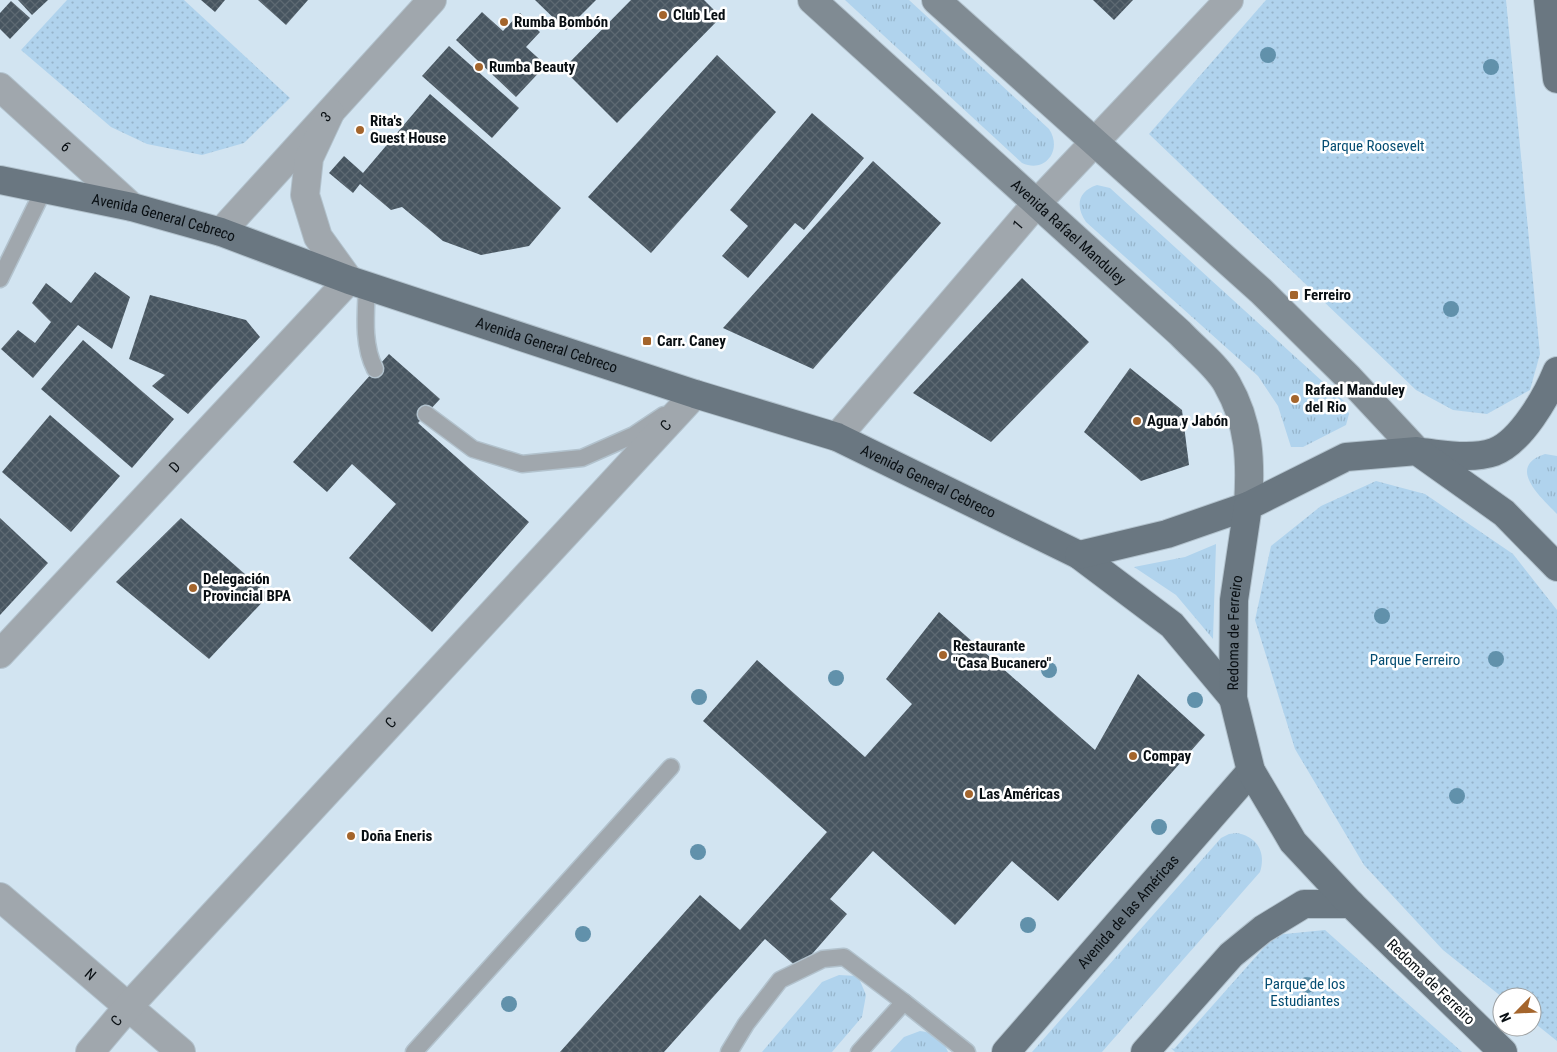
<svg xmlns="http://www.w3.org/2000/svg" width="1557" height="1052" viewBox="0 0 1557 1052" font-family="'Roboto Condensed',sans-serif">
<defs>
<pattern id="grass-tufts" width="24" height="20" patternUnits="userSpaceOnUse" patternTransform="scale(1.25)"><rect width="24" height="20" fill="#b0d3ed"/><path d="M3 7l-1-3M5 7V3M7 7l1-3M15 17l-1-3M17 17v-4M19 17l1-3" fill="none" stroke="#96b4ca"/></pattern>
<pattern id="park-dots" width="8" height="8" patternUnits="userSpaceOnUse" patternTransform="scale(1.25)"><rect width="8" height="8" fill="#b0d3ed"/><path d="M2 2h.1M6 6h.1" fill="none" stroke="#96b4ca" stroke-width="1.8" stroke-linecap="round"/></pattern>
<pattern id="building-cross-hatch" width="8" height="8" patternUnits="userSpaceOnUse" patternTransform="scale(1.25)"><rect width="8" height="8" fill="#475560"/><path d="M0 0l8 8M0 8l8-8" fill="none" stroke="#5d6972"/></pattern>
</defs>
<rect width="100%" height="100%" fill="#d2e4f1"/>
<g fill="url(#grass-tufts)">
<path d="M845 0H909L1049 129C1063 150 1045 174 1022 163Z"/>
<path d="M1097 185 1110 188 1344 401 1349 414 1346 425 1303 447H1291L1278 406 1258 376 1086 222C1075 206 1078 191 1097 185Z"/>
<path d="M1545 454 1557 456V514C1542 498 1505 467 1545 454Z"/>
<path d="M1216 544 1213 639 1176 595 1134 567 1185 557Z"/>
<path d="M1237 833C1258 837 1266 853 1260 872L1102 1052H1032L1221 838 1229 834Z"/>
<path d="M839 975 858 976 866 995 862 1017 832 1052H762L822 982Z"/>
<path d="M920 1031C934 1032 943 1039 948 1052H890L904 1037Z"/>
</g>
<g fill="url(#park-dots)">
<path d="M67 0H184L290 98 244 143 202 155 147 144 111 127 21 50Z"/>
<path d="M1266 0H1506L1540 354 1530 390 1487 414 1453 410 1416 390 1149 134Z"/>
<path d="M1376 481 1425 494 1513 554 1557 610V1041L1532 1021V997H1502L1443 950 1364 865 1295 749 1255 620 1271 546 1321 506Z"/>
<path d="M1325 930 1462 1052H1175L1171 1048 1174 1049 1275 935Z"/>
</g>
<g fill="url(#building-cross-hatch)">
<path d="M18 0H48L32 15Z"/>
<path d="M201 0H225L215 12Z"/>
<path d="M258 0H308L286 25Z"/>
<path d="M535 0H596L566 30Z"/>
<path d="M631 0H704L721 17 617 123 563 69Z"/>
<path d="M1093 0H1133L1114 20Z"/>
<path d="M11 1 30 18 10 39 0 29V13Z"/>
<path d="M482 12 503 31 520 13 540 32 526 47 546 65 516 97 456 40Z"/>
<path d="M449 46 519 108 492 138 422 76Z"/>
<path d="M717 55 776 112 651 253 588 197Z"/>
<path d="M430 94 561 208 529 246 481 255 443 241 402 207 391 210 360 184 353 193 329 173 344 156 363 173Z"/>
<path d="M812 113 864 158 804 230 795 223 748 278 722 256 748 226 730 210Z"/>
<path d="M873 161 941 223 813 369 723 328Z"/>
<path d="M95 272 130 297 112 349 78 325 33 378 1 349 18 330 35 343 51 322 32 303 46 283 71 303Z"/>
<path d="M1022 278 1089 342 991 442 913 393Z"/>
<path d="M150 295 246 320 260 337 188 414 152 386 165 375 129 359Z"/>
<path d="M83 340 174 419 132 468 41 389Z"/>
<path d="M389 354 440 399 418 423 529 522 432 632 349 558 396 504 352 464 327 492 293 462Z"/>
<path d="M1130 368 1182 410 1189 465 1141 481 1084 432Z"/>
<path d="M50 415 120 476 71 532 2 472Z"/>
<path d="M0 518 48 563 0 615Z"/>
<path d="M181 518 269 595 209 659 116 582Z"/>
<path d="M939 612 1095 750 1138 674 1205 735 1058 901 1012 861 955 925 873 851 830 899 847 914 799 969 765 939 664 1052H560L700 895 740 930 827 832 703 721 757 660 865 757 912 704 886 679Z"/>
</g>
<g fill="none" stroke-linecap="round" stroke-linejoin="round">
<g stroke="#b2c2cd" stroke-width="19">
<g id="service">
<path d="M0 279 44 189"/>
<path d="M367 285C366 312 362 344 375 369"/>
<path d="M426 414 473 449 522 464 582 458 634 435 664 415"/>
<path d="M904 1002 967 1052"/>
<path d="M414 1052 671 767"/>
<path d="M729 1052 746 1024 780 980 823 959 844 957 904 1002 859 1052"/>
</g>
</g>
<g stroke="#b2c2cd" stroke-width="30">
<g id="minor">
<path id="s1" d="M0 87 132 207"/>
<path id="s2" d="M221 232 432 0"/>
<path id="s3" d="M837 437 1036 204 1229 0"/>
<path id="s4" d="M0 654 349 280 318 237 305 195 309 158 330 113"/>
<path id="s5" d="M0 897 181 1052"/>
<path id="s6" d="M90 1052 128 1007 695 394"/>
</g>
</g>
<g stroke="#b2c2cd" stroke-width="30">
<g id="secondary">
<path id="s7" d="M812 0 1180 333C1194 348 1218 367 1227 384 1250 424 1251 462 1248 506"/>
<path d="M936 0 1261 291 1349 378 1417 451"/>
</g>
</g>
<g stroke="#b2c2cd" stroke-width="30">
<g id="primary">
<path d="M1548 0 1557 79"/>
<path id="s8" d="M0 180 132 207 221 232 349 280 695 394 837 437 1079 555 1172 625 1233 698"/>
<path d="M1420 452C1443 454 1471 460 1494 452 1521 442 1547 396 1557 371"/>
<path d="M1079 555 1167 534 1248 506"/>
<path id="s9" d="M1006 1052 1251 771"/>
<path d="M1145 1052 1231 955 1263 929 1304 904H1351"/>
<path id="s10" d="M1503 1052 1351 904 1293 842 1251 771 1233 698 1234 600 1248 506 1346 457 1417 451 1504 513 1557 567"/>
</g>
</g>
<use href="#service" stroke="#a0a7ad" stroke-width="16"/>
<use href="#minor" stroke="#a0a7ad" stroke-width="28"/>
<use href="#secondary" stroke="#808b93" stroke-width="28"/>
<use href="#primary" stroke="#6a7781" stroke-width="28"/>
</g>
<g fill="#6191ab">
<circle cx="1268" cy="55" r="8"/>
<circle cx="1491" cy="67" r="8"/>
<circle cx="1451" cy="309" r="8"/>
<circle cx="1382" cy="616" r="8"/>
<circle cx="1496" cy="659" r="8"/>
<circle cx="1049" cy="670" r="8"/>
<circle cx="836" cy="678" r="8"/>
<circle cx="699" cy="697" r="8"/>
<circle cx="1195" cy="700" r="8"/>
<circle cx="1457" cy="796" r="8"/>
<circle cx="1159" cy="827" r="8"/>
<circle cx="698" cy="852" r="8"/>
<circle cx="1028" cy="925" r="8"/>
<circle cx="583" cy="934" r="8"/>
<circle cx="1307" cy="985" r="8"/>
<circle cx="509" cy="1004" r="8"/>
</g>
<g fill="#a4652c" stroke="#fff" stroke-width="2">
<circle cx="663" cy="15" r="5"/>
<circle cx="504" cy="22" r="5"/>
<circle cx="479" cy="67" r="5"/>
<circle cx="360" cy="130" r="5"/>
<rect x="1289" y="290" width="10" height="10" rx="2.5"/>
<rect x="642" y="336" width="10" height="10" rx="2.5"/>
<circle cx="1295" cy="399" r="5"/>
<circle cx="1137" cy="421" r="5"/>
<circle cx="193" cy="588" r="5"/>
<circle cx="943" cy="655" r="5"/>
<circle cx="1133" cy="756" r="5"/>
<circle cx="969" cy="794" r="5"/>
<circle cx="351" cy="836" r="5"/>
</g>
<g text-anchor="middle" stroke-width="5" stroke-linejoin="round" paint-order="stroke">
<g font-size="15" font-weight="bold" fill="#080e12" stroke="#fff" text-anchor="start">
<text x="673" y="20">Club Led</text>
<text x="514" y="27">Rumba Bombón</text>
<text x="489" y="72">Rumba Beauty</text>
<text x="370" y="126">Rita's<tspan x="370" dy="17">Guest House</tspan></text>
<text x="1304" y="300">Ferreiro</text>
<text x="657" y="346">Carr. Caney</text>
<text x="1305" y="395">Rafael Manduley<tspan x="1305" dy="17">del Rio</tspan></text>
<text x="1147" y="426">Agua y Jabón</text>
<text x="203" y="584">Delegación<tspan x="203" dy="17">Provincial BPA</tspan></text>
<text x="953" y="651">Restaurante<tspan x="953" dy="17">"Casa Bucanero"</tspan></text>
<text x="1143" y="761">Compay</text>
<text x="979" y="799">Las Américas</text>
<text x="361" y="841">Doña Eneris</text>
</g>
<g font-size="15" fill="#080e12" stroke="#fff">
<text dy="5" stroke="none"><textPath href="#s2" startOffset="156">3</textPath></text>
<text dy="5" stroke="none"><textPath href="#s1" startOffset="89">6</textPath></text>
<text dy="5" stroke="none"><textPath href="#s8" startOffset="168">Avenida General Cebreco</textPath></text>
<text dy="5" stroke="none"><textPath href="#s3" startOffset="279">1</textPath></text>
<text dy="5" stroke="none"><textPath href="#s7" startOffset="346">Avenida Rafael Manduley</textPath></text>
<text dy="5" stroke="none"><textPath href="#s8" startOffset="572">Avenida General Cebreco</textPath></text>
<text dy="5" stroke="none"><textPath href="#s6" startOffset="851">C</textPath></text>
<text dy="5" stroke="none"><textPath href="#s4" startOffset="256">D</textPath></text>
<text dy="5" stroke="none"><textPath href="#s8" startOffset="978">Avenida General Cebreco</textPath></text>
<text dy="5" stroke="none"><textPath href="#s10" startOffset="520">Redoma de Ferreiro</textPath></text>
<text dy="5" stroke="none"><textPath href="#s6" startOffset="446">C</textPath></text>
<text dy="5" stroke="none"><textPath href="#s9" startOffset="186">Avenida de las Américas</textPath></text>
<text dy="5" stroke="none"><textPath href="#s5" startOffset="119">N</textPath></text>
<text transform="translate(1431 982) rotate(44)" y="5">Redoma de Ferreiro</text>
<text dy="5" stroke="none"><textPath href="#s6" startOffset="41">C</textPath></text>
</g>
<g font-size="15" fill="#054d72" stroke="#fff">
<text x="1373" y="151">Parque Roosevelt</text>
<text x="1415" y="665">Parque Ferreiro</text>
<text x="1305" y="989">Parque de los<tspan x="1305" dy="17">Estudiantes</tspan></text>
</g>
</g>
<g transform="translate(1517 1012) rotate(246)"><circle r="24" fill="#ffffff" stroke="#9c9fa0"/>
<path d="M0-4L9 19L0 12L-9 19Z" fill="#a4652c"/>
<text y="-8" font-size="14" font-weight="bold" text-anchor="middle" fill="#080e12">N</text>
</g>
</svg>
